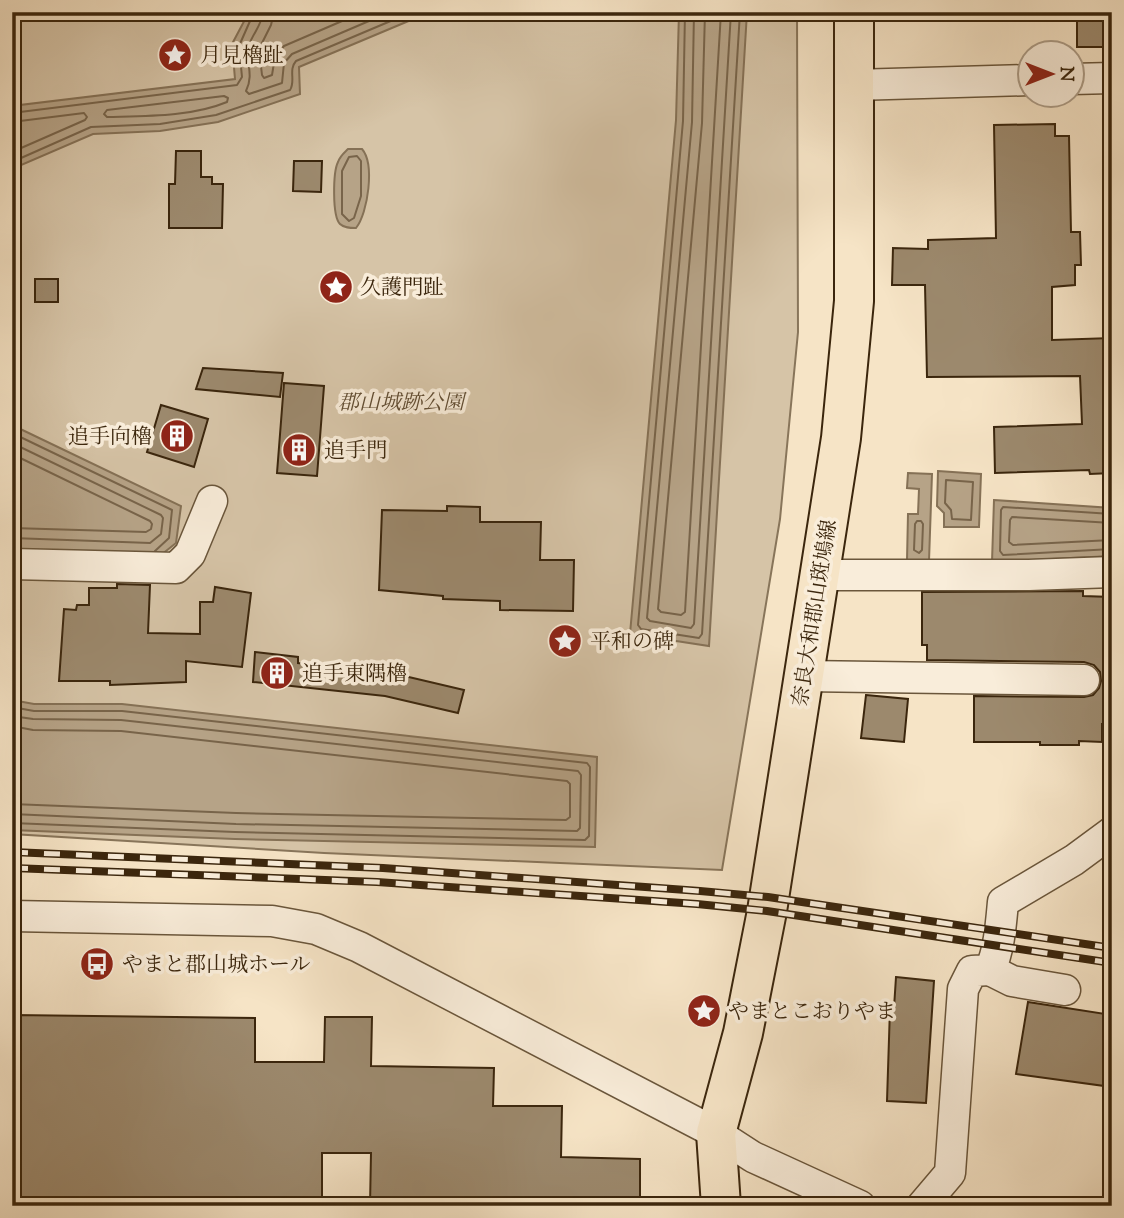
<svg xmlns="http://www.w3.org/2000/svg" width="1124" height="1218" viewBox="0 0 1124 1218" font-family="'Sorts Mill Goudy','Noto Serif JP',serif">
<rect width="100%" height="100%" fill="#f6e4c6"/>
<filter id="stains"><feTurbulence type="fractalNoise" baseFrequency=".00286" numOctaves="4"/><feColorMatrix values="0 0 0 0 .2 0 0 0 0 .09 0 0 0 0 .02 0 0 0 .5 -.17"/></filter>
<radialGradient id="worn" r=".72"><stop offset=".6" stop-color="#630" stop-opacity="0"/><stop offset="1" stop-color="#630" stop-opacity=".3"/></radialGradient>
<path fill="#d6c4a7" stroke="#88755a" stroke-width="2" d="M12 12H797L798 332 780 519 722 870 324 853 12 834Z"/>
<g fill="#b6a387" stroke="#857156" stroke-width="2">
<path d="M249 12H430L299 67 300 94 218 122 160 131 93 134 12 169V106L235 79 232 44Z"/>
<path d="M679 12H747L709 646 630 634 676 120Z"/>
<path d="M348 149H362C375 164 368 213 356 228 350 228 344 228 340 224 332 216 333 172 338 162 340 156 344 153 348 149Z"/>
<path d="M12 425 181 506 176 543 156 559 12 554Z"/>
<path d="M938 471 981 474 979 527H944V513L937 506Z"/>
<path d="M908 473 932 474 929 561 907 560 908 514H918L919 489 907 488Z"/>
<path d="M994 500 1112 508V556L992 562Z"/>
<path d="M12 700 34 704H122L597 757 595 847 235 839 12 830Z"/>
</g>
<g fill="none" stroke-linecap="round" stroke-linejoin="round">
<g stroke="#78644a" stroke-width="2">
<path d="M263 12C262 25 253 33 249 45 244 60 255 73 246 91L249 94 282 83 284 63 292 54 390 12"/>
<path d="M274 12 271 25 259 49 262 75 264 78 272 75 275 57 284 46 363 12"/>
<path d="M685 12 683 121 638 625 641 629 699 638 702 634 740 12"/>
<path d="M694 12 692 122 647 618 650 621 691 628 694 624 731 12"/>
<path d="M705 12 702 123 658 609 661 612 681 615 685 612 721 12"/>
<path d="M224 96 228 98 227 102C191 117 146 116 107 117L104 114 107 110Z"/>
<path d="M12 113 237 85 242 77 239 46 254 12"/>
<path d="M12 122 84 113 87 117 85 120 12 152"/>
<path d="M357 156 361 161V196L354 218 349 221 342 214V171L349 157Z"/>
<path d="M12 162 91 127 160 124 216 115 290 90C296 81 288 70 296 61L412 12"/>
<path d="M12 433 172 510 169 538 155 551"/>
<path d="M12 443 161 515 163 518 161 534 150 543 12 538"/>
<path d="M12 454 150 521 152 524 151 529 146 532 12 528"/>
<path d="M946 480 973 482 971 520 952 519 951 510 945 503Z"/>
<path d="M1112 514 1003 507 1001 510 1000 551 1003 555 1112 549"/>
<path d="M917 521H921L923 524 922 550 919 553 914 550 915 524Z"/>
<path d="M1112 523 1012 517 1010 520 1009 542 1013 545 1112 540"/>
<path d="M12 707 34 711H122L587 763 590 767 589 836 585 840 235 832 12 823"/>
<path d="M12 716 33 719 121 720 578 771 581 775 580 828 577 831 236 824 12 814"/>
<path d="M12 726 33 730 121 731 567 781 570 784V817L566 820 236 813 12 804"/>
</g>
</g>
<g fill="#9c896d" stroke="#3b260d" stroke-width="2">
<rect x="1077" y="12" width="35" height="35"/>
<path d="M1055 124V136H1069L1071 232H1080L1081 265H1075V285L1052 287V340L1112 338V473L1090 474 1089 470 995 473 994 427 1082 424 1080 376 927 377 925 285H892L893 248 928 249V240L996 238 994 125Z"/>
<path d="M176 151H201V177H212V184H223L222 228H169V184H175Z"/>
<path d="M294 161H322L321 192 293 191Z"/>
<rect x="35" y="279" width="23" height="23"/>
<path d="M203 368 283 373 280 397 196 389Z"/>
<path d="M284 383 324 386 317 476 277 473Z"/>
<path d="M161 405 208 419 194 467 147 452Z"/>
<path d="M447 506 480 507V522H541L540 560H574L573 611 500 610V601L443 599V596L379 590 382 510 447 511Z"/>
<path d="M117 584 150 585 148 633 200 634V602H213L215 587 251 593 242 667 186 661V682L110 685V681H59L64 609 76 610 77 605H89V588H117Z"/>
<path d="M1083 591V596L1112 597V724H1102V742L1079 741V745H1040V742H974V696L1084 697 1093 695 1099 688 1101 681 1100 672 1094 665 1084 662 927 660V645H922V592Z"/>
<path d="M255 652 298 657V663L396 674 464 690 458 713 385 696 253 682Z"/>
<path d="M866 695 908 699 904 742 861 738Z"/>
<path d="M896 977 934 981 926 1103 887 1101 890 1008H894Z"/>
<path d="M1028 1002 1112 1015V1087L1016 1074Z"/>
<path d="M13 1015 255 1018V1062H324L325 1017H372L371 1066 494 1068 493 1106H562L561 1157 640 1159V1206H370L371 1153H322V1206H12Z"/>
</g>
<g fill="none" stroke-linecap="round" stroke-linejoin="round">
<g stroke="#6a563b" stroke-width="33">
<g id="minor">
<path d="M1072 79 1112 78"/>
<path d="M854 85 1030 80"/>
<path d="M12 564 176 568 190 554 212 501"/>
<path d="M820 575H1029L1112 572"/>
<path d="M803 676 1084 680"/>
<path d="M12 916 272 921 316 929 359 947 716 1133 753 1157 860 1206"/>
<path d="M990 970 1012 981 1065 990"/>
<path d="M922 1206 950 1173 963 989 972 971 990 970C999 951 1001 924 1003 902L1074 860 1112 832"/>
</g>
</g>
<g stroke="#3b260d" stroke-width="42">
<path id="major" d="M721 1206 716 1133 743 1033 767 911 841 438 854 301V12"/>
</g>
<use href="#minor" stroke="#f9edda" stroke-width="30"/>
<use href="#major" stroke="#f6e4c6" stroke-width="38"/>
<g stroke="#3b260d" stroke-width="8">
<g id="rail">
<path d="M12 852 383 868 700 891 768 897 1112 948"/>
<path d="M12 868 377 882 697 904 767 911 1112 963"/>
</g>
</g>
<use href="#rail" stroke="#f9edda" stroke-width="5" stroke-dasharray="16" stroke-linecap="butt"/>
</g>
<defs>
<g id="sight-disc" transform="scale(1.75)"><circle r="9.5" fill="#8f2418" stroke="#f9edda"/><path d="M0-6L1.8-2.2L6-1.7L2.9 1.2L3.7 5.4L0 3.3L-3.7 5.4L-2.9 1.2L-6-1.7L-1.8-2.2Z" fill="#fff"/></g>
<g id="building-disc" transform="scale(1.75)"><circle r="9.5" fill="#8f2418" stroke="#f9edda"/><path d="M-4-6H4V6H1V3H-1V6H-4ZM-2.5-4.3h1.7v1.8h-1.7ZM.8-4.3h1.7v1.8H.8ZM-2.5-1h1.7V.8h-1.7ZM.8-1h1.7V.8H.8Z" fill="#fff"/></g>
<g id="bus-disc" transform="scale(1.75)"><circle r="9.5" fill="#8f2418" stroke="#f9edda"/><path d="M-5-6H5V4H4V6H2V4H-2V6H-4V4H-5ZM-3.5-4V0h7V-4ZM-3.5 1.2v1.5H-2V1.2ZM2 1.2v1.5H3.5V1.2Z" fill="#fff"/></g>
</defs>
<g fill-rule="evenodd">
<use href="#sight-disc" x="175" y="55"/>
<use href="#sight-disc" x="336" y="287"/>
<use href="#building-disc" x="177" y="436"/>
<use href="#building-disc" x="299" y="450"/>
<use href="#sight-disc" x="565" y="641"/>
<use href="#building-disc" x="277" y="673"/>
<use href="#bus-disc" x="97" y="964"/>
<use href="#sight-disc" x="704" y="1011"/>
</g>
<g text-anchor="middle" stroke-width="7" stroke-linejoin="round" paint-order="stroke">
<g font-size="21" fill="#3b260d" stroke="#f9edda" text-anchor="start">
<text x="200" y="62">月見櫓趾</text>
<text x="360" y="294">久護門趾</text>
<text x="152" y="443" text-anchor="end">追手向櫓</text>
<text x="324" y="457">追手門</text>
<text x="590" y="648">平和の碑</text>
<text x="302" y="680">追手東隅櫓</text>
<text x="122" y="971">やまと郡山城ホール</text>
<text x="728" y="1018">やまとこおりやま</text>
</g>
<g font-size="21" font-style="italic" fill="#624e34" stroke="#f9edda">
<text x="401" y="409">郡山城跡公園</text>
</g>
<g font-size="21" fill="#3b260d" stroke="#f9edda">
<text transform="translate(814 613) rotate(-81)" y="7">奈良大和郡山斑鳩線</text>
</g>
</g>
<rect width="1124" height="1218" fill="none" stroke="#f6e4c6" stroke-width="42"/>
<rect x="14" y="14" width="1096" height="1190" fill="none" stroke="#3b260d" stroke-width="3.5"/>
<rect x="21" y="21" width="1082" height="1176" fill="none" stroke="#3b260d" stroke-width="2"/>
<g transform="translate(1051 74) rotate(90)"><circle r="33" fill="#f9edda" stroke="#ad9d88" stroke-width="2"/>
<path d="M0-5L12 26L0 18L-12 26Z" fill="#8f2418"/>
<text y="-10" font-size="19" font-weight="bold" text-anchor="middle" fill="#3b260d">N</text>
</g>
<rect width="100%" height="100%" filter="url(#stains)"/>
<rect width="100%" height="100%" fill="url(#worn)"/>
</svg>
